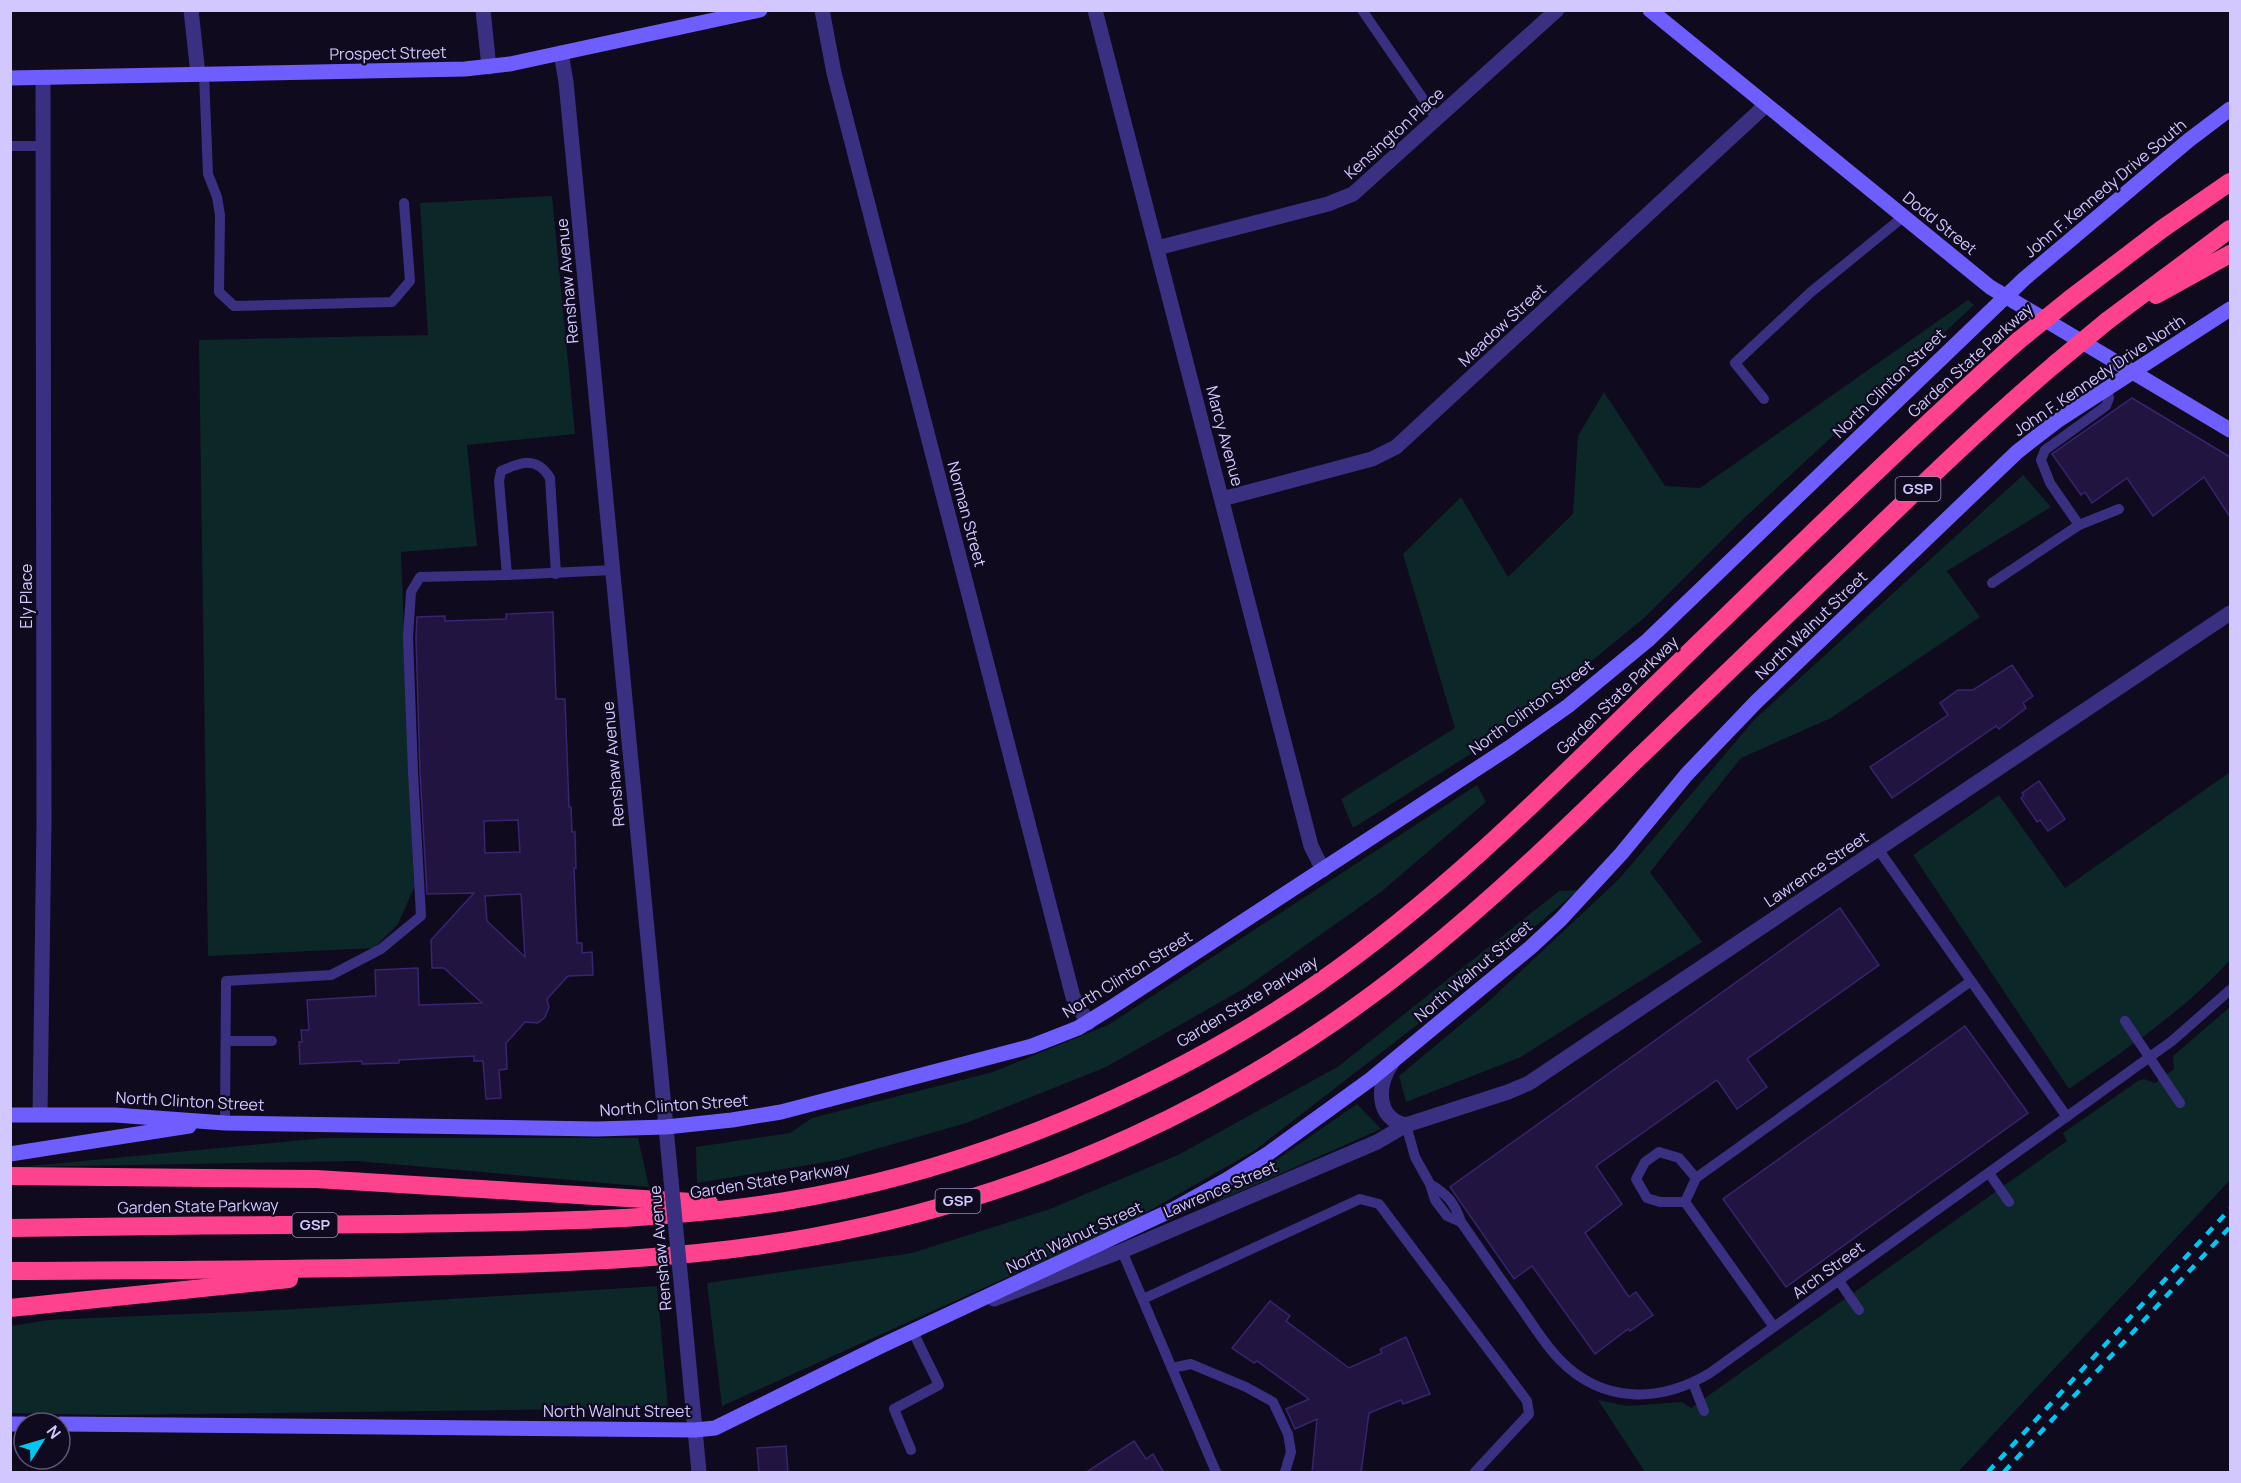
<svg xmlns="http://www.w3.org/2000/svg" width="2241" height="1483" viewBox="0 0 2241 1483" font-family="Manrope,sans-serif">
<rect width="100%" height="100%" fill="#0f0a1e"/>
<g fill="#0c2728">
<path d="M552 196 575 434 467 445 477 546 401 552 414 888 398 924 374 948 208 956 199 340 428 335 420 203Z"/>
<path d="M1968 300 1974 305 1740 522 1644 618 1504 733 1353 828 1341 799 1455 728 1403 554 1461 497 1508 577 1573 514 1578 436 1604 392 1665 486 1700 488Z"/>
<path d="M2023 475 2051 507 1947 571 1980 617 1831 718 1741 758 1650 872 1702 942 1521 1057 1406 1102 1399 1076 1489 1001 1620 878 1755 719Z"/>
<path d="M2230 772V960C2184 1011 2126 1049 2069 1089L1913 855 1999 795 2065 888Z"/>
<path d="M1477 785 1486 802 1381 892 1245 988 1106 1067 966 1123 838 1160 697 1183 696 1147 790 1133 812 1118 993 1072 1108 1025Z"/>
<path d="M1578 890 1444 1004 1254 1151 1128 1223 722 1406 707 1283 912 1253 1050 1209 1178 1155 1339 1066 1559 891Z"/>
<path d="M2230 1007V1180L1958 1472H1645L1598 1400 1627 1406 1682 1402 1691 1408 2067 1141 2063 1133 2138 1081 2144 1079 2155 1083 2174 1069 2173 1056Z"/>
<path d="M1357 1104 1381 1129 1214 1203Z"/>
<path d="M324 1138H638L649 1187 357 1161 20 1167Z"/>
<path d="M657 1286 668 1408 109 1415 11 1413V1326L48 1320 280 1310Z"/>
</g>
<g fill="#211440" stroke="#39246f" stroke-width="1.5" fill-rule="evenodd">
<path d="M2132 398 2230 457V517L2204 477 2153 516 2127 478 2092 503 2085 492 2081 495 2052 454Z"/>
<path d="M553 612 556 699H565L569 807H571L572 832H575L576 868H574L577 943H582V953L592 952 593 975 568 976 547 999 549 1007 545 1017 538 1023 525 1022 506 1043 507 1069 499 1070 501 1098 486 1099 483 1061H474V1056L399 1060V1063L362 1064V1061L300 1064 299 1042H302L301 1030H309L307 1000 376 996 375 970 418 968 419 1005 482 1003 444 968H432L431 940 474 893 427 894 420 772 416 637 417 617 445 616V621L506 619V614ZM518 820 520 852 485 853 484 821ZM521 894 525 957 487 921 485 896Z"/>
<path d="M2012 665 2033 696 2023 703 2026 708 1999 729 1996 726 1892 798 1870 767 1948 715 1940 703 1958 690H1973Z"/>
<path d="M2039 781 2065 819 2048 831 2040 820 2037 822 2021 798 2024 795 2022 793Z"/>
<path d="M1840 908 1879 965 1747 1059 1767 1087 1737 1109 1717 1080 1596 1166 1622 1204 1585 1233 1629 1297 1636 1292 1653 1315 1630 1331 1628 1329 1595 1354 1532 1266 1514 1279 1450 1187Z"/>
<path d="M1965 1026 2028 1113 1786 1287 1723 1199Z"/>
<path d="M1270 1301 1290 1316 1286 1321 1349 1368 1382 1353 1380 1349 1406 1337 1430 1394 1403 1404 1401 1400 1369 1413 1361 1473H1312L1317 1419 1295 1429 1286 1409 1309 1399 1257 1361 1254 1363 1232 1348Z"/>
<path d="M1134 1441 1146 1459 1153 1454 1164 1473H1085Z"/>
<path d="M786 1446 788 1473H759L757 1448Z"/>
</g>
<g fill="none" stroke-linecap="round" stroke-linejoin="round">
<g stroke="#3a3082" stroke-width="10">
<path d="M1362 10 1437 119"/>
<path d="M204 74 208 174 217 197 220 215 219 292 234 306 392 302 410 281 404 203"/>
<path d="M10 146H43"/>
<path d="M1764 399 1735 363 1811 292 1903 217"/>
<path d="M2079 525 2119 509"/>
<path d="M556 574 550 478C537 456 521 462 501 471L499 481 507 575 613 570"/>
<path d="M1992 583 2079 525 2050 483 2041 460 2045 450 2106 406 2109 398 2107 388"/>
<path d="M1878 849 2067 1117"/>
<path d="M2125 1021 2180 1103"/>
<path d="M226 1041H272"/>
<path d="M225 1123 226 981 331 975 381 949 421 916 413 772 408 637 411 592 420 577 507 575"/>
<path d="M1406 1125 1415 1157 1430 1184 1435 1200 1447 1216 1461 1222"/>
<path d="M1989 1173 2009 1202"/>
<path d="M1430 1184C1447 1194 1455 1203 1461 1222 1480 1249 1499 1277 1519 1305 1532 1323 1544 1344 1560 1360 1603 1404 1660 1403 1710 1373L2172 1041 2230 990"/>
<path d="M1685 1202H1660L1647 1198 1636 1179 1645 1162 1659 1152 1679 1158 1696 1178"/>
<path d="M1122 1251 1216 1472"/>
<path d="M1839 1281 1859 1310"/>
<path d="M1143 1299 1360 1199 1379 1204 1527 1401 1529 1414 1475 1472"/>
<path d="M1774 1327 1685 1202 1696 1178 1971 981"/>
<path d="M1172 1368 1191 1364 1246 1387 1273 1402 1288 1434 1291 1452 1285 1472"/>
<path d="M1693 1383 1704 1411"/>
<path d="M911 1450 894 1409 939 1385 913 1332"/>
</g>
<g stroke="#3a3082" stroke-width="15">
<path d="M191 10 198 74"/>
<path d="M483 10 489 67"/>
<path d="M822 10 834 73 1073 997 1088 1023"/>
<path d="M1095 10 1311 846 1323 870"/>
<path d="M561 53 566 82 671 1180"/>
<path d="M1157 248 1328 204 1353 194 1557 10"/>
<path d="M1222 499 1372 459 1396 447 1766 105"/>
<path d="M1392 1063C1377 1083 1375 1119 1406 1125"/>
<path d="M40 1115 44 822 43 78"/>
<path d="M682 1292 699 1472"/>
<path d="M994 1299 1122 1251 1377 1142 1406 1125 1508 1092 1529 1083 2230 613"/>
</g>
<g stroke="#6f5eff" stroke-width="15">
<path d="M1650 10 1990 287 2230 430"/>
<path d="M10 78 465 69 510 64 760 10"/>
<path d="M10 1115H115L225 1123 597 1129 666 1127 732 1120 781 1112 1032 1046 1078 1028 1109 1009 1510 747 1568 706 1648 640 2024 279 2189 140 2230 109"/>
<path d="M10 1154 189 1126"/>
<path d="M10 1424H24"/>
<path d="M60 1424 695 1430 715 1428 881 1346 1174 1209 1226 1180 1269 1153 1371 1079 1531 947 1561 919 1621 854 1687 774 1756 702 2017 452 2057 421 2230 309"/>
</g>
<g stroke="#ff428d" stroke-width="18">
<path d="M2156 295 2230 254"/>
<path d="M2070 299 2162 229 2230 182"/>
<path d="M2107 321 2230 229"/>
<path d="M10 1176 316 1179 709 1203"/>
<path d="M10 1228C138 1226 265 1225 393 1224 524 1222 656 1222 786 1201 970 1171 1165 1089 1318 983 1436 901 1538 800 1640 700 1765 579 1888 457 2018 341"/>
<path d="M10 1271C156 1270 302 1270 447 1266 570 1263 691 1259 812 1237 1033 1197 1242 1101 1417 960 1494 898 1565 830 1635 761 1712 688 1788 614 1865 540 1927 480 1989 420 2055 364"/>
<path d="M10 1308 289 1279"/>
</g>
<g stroke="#00c6f2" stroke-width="4.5" stroke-dasharray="9 8" stroke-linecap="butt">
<path d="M1988 1472 2230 1209"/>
<path d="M2004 1472 2230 1227"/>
</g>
<path stroke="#3a3082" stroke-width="15" d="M671 1180 682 1292"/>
<g stroke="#ff428d" stroke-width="18">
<path d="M2018 341 2070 299"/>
<path d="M2055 364 2107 321"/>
</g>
</g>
<g text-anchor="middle" stroke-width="4.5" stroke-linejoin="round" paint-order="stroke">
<g fill="#0f0a1e" stroke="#988ebc" stroke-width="1.5">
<rect x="1895.5" y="477" width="45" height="24" rx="4.5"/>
<rect x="935.5" y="1189" width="45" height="24" rx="4.5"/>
<rect x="292.5" y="1213" width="45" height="24" rx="4.5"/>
</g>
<g font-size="15" font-weight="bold" fill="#d2c7ff">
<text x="1918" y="494">GSP</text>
<text x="958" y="1206">GSP</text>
<text x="315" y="1230">GSP</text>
</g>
<g font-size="16" fill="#d2c7ff" stroke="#0f0a1e">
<text transform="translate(388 53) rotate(-1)" y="6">Prospect Street</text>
<text transform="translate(1394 133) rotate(-42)" y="6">Kensington Place</text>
<text transform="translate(2105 188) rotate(-40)" y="6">John F. Kennedy Drive South</text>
<text transform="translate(1940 223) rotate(39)" y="6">Dodd Street</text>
<text transform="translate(567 281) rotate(-95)" y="6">Renshaw Avenue</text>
<text transform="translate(1502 325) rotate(-43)" y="6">Meadow Street</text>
<text transform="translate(1970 360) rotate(-42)" y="6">Garden State Parkway</text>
<text transform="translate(2099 375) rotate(-34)" y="6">John F. Kennedy Drive North</text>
<text transform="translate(1889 383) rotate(-44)" y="6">North Clinton Street</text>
<text transform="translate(1225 436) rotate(75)" y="6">Marcy Avenue</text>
<text transform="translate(967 514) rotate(75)" y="6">Norman Street</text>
<text transform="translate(26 596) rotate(-90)" y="6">Ely Place</text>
<text transform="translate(1811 625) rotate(-44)" y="6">North Walnut Street</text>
<text transform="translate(1617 695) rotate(-44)" y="6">Garden State Parkway</text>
<text transform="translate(1531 707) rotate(-36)" y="6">North Clinton Street</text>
<text transform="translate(613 764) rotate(-95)" y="6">Renshaw Avenue</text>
<text transform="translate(1816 869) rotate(-34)" y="6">Lawrence Street</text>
<text transform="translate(1473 971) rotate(-40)" y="6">North Walnut Street</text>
<text transform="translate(1127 974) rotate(-32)" y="6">North Clinton Street</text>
<text transform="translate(1247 1001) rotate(-31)" y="6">Garden State Parkway</text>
<text transform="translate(190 1101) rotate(3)" y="6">North Clinton Street</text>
<text transform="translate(674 1105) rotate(-4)" y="6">North Clinton Street</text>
<text transform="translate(770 1180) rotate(-9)" y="6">Garden State Parkway</text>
<text transform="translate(1220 1189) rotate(-23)" y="6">Lawrence Street</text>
<text transform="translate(198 1206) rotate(-1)" y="6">Garden State Parkway</text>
<text transform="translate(1074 1237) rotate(-25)" y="6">North Walnut Street</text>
<text transform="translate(660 1248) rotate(-95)" y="6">Renshaw Avenue</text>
<text transform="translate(1828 1270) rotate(-36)" y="6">Arch Street</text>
<text x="617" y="1417">North Walnut Street</text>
</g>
</g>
<rect width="2241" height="1483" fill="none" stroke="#d2c7ff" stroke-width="24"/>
<g transform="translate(42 1441) rotate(53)"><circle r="28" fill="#0f0a1e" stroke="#5d5678" stroke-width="1.5"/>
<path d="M0-4.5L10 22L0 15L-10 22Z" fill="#00c6f2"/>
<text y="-9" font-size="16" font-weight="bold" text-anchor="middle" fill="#d2c7ff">N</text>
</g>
</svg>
